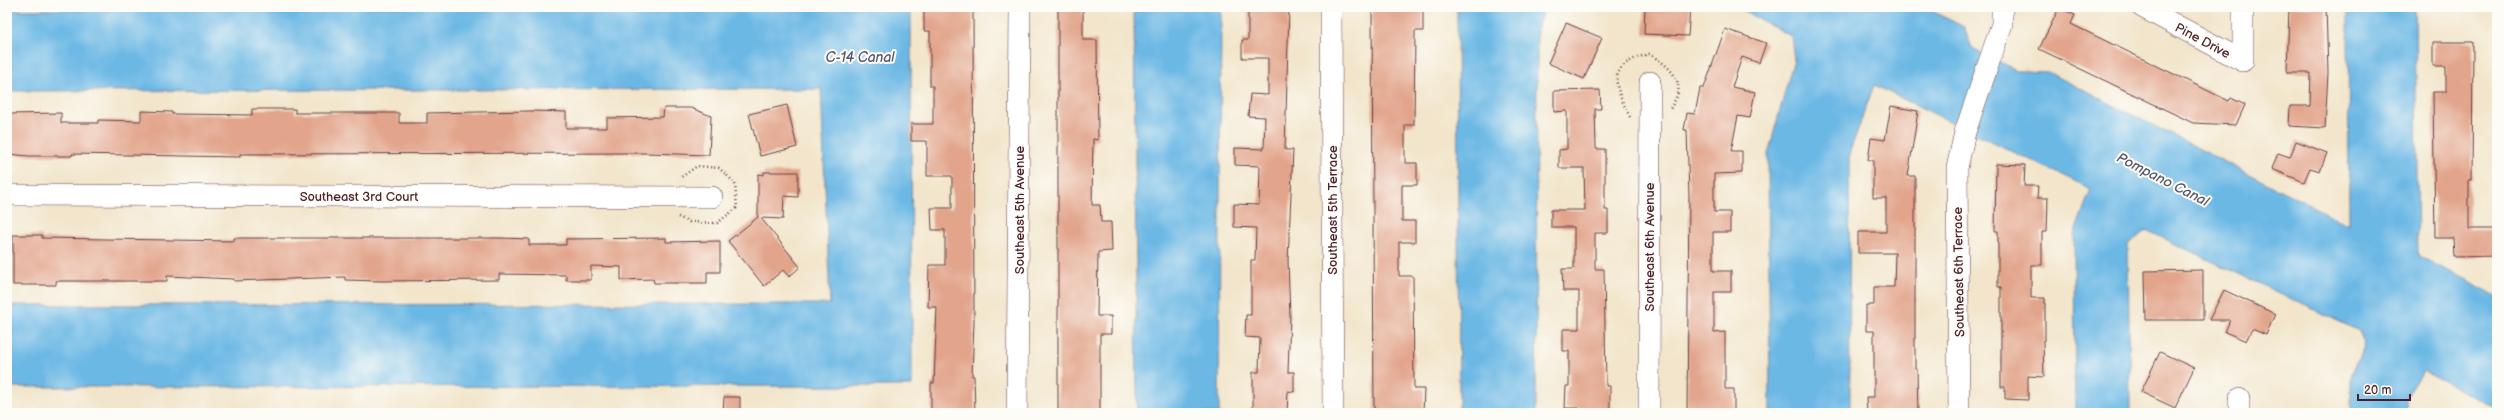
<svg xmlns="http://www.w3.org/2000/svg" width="2504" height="420" viewBox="0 0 2504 420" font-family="'Balsamiq Sans',sans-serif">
<rect width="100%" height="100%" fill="#fdfcf7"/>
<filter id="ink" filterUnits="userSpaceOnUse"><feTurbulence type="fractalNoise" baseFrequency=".025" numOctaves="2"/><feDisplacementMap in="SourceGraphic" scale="8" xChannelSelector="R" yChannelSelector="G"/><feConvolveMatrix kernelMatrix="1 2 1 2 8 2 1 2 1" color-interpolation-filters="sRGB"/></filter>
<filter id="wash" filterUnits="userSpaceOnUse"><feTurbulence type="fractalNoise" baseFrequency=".012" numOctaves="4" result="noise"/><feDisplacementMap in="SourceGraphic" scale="16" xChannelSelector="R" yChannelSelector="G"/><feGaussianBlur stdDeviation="0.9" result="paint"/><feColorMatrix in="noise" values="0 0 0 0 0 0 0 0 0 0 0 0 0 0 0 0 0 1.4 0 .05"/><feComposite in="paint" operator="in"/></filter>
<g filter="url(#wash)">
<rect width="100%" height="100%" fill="#f2e5cb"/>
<g fill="#6cb8e5" stroke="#5b6c88">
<path d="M346 7H911L912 386 7 387V305L830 304 821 89 7 91V10Z"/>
<path d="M1134 7H1221L1219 413H1137Z"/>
<path d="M1457 7H1544L1537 28 1536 413H1459Z"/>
<path d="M1737 7H1924L1964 27 1972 49 2019 71 2048 72 2349 225 2348 7H2415L2418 255 2497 296V409L2423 371 2407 396V413H2351V376L2364 345 2359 331 2146 230 2128 245 2130 413H2075L2074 235 2091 189 1874 85 1849 154 1850 413H1770L1768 154 1794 59 1791 36Z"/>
</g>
<g id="blocks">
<g fill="#e2a48b">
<path d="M924 7H973L974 322 972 376H974L975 413H931V383H934L937 307H928L929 265H945V230H932L931 208H952V176H927V141H911V124H933V86H930V31H924Z"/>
<path d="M1058 7H1083V40H1097L1098 140 1093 139 1092 205H1100L1101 222H1111L1112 251 1098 252 1097 316H1111V334H1100V413H1058Z"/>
<path d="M1248 7 1289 8 1285 150H1293L1288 260 1290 317 1288 372H1294V392L1288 391 1287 413H1253V372H1259L1260 338 1245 337 1246 315H1251V260H1255L1256 228 1234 227V204L1259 205 1260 166 1235 165V148L1264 149 1265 117 1248 116 1250 94 1268 95V58H1242V40H1248Z"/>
<path d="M1372 7H1423V31H1415L1414 125H1405V163H1417V185H1402V221H1415V242H1399V276H1413L1414 389H1424L1423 413H1374Z"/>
<path d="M1645 7H1690L1688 36 1644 34Z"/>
<path d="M2289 7H2326L2328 73 2325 128 2289 126 2290 106H2310L2311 73H2287Z"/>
<path d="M2059 8 2075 15 2071 24 2229 101 2231 98 2245 105 2236 125 2193 123 2039 49Z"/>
<path d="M1566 23 1602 38 1584 79 1548 63Z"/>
<path d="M1725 29 1766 43 1759 63 1742 57 1732 87 1755 92 1750 118 1738 116 1731 151H1742V173L1714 174V212H1730V232H1713V271H1731V292H1714V333L1725 332V389H1734V411L1687 413 1689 197 1687 130H1684L1687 113 1695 114 1700 88H1704Z"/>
<path d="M2433 42H2473L2472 180H2469V229H2497V256L2454 257 2453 238H2435L2433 92H2446V66H2433Z"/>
<path d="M1600 90 1601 109H1595L1596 149H1605V210H1608V233H1595V269H1604L1606 386H1610V413H1579V408H1565L1566 386H1569V351H1563V329H1579V291H1563L1562 269H1574V227H1551V210H1585L1584 168H1559V150L1567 149V111L1554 112V91Z"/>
<path d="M787 105 797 147 760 156 749 114Z"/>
<path d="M1891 106 1918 111 1908 176H1915V369H1917L1918 413H1867L1866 397H1874V331H1866V305H1874V287H1894L1895 253H1858V232H1886V198H1873V160H1868L1871 138 1885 140Z"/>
<path d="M664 108H691L711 116 709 155 646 153 240 154V157L72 154V156H29L7 154V114L61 113V123H98V120L141 121V111L172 112V114L252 115V109H295V113H399V123H427V113L531 111 566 112V128H607V118L663 117Z"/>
<path d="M2296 141 2327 153 2320 171 2310 168 2304 182 2272 169 2278 153 2290 157Z"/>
<path d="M1996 164 2025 165 2024 186H2038L2037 198H2048L2047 232H2042V265H2031V298H2045V341H2043L2044 377 2028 376V400L2005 399V387H2001V287H1998V231H1995Z"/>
<path d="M764 172H798V197L784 196 783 219 761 218 800 267 789 277 783 270 764 286 728 241 758 217V174L764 175Z"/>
<path d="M13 235H42V238L234 241V238H500L529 239V245H566V239L666 238V242L720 241V272H707V283H654L653 279 621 280V267L591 266V280H566V275L499 274V280L381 281 345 280V277L234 281V279L167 276V281H56V285H13Z"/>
<path d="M2203 270V320H2146L2145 271Z"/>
<path d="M2224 290 2275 314 2266 335 2252 329 2246 341 2225 332 2230 320H2209Z"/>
<path d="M2160 352 2194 368 2175 408 2141 392Z"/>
<path d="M724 397H740V413H723Z"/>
</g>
</g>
</g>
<g filter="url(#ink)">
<use href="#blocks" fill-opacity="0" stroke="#633d43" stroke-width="1"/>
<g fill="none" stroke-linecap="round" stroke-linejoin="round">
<g stroke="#633d43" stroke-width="22">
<g id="street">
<path d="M1331 7 1333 413"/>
<path d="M2142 7 2243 61V7"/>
<path d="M7 195 712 197"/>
<path d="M2239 399V413"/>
<path d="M1017 413 1020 7"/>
<path d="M1649 413 1650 82"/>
<path d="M1959 413 1957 168 1965 132 2002 24V7"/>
</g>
</g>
<g stroke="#633d43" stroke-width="2.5" stroke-dasharray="1 3" stroke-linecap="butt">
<path d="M999 7V15"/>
<path d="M1630 117C1613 84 1606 65 1649 54 1662 61 1681 75 1678 92 1677 98 1672 105 1670 109"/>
<path d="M678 217 689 222 717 223 737 208 735 183 719 168 697 166 680 178"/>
</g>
<use href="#street" stroke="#fff" stroke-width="21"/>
</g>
</g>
<g text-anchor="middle" stroke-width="4" stroke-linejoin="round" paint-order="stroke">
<g font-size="13" fill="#4a1f2b" stroke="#fdfcf7">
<text transform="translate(2203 40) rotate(28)" y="5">Pine Drive</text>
<text x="359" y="201">Southeast 3rd Court</text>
<text transform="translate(1019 210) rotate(-90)" y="5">Southeast 5th Avenue</text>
<text transform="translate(1332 210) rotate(-90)" y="5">Southeast 5th Terrace</text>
<text transform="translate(1649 247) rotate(-90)" y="5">Southeast 6th Avenue</text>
<text transform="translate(1958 272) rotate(-91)" y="5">Southeast 6th Terrace</text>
</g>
<g font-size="14" font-style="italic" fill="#56556c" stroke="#fdfcf7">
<text x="860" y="62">C-14 Canal</text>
<text transform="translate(2163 179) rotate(27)" y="5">Pompano Canal</text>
</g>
</g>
<rect width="2504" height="420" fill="none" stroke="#fdfcf7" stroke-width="24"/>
<path d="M2358 394v6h52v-6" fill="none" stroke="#4a1f2b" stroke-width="2"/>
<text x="2364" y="394" font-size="12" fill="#4a1f2b" stroke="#fdfcf7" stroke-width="3" paint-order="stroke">20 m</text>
</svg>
